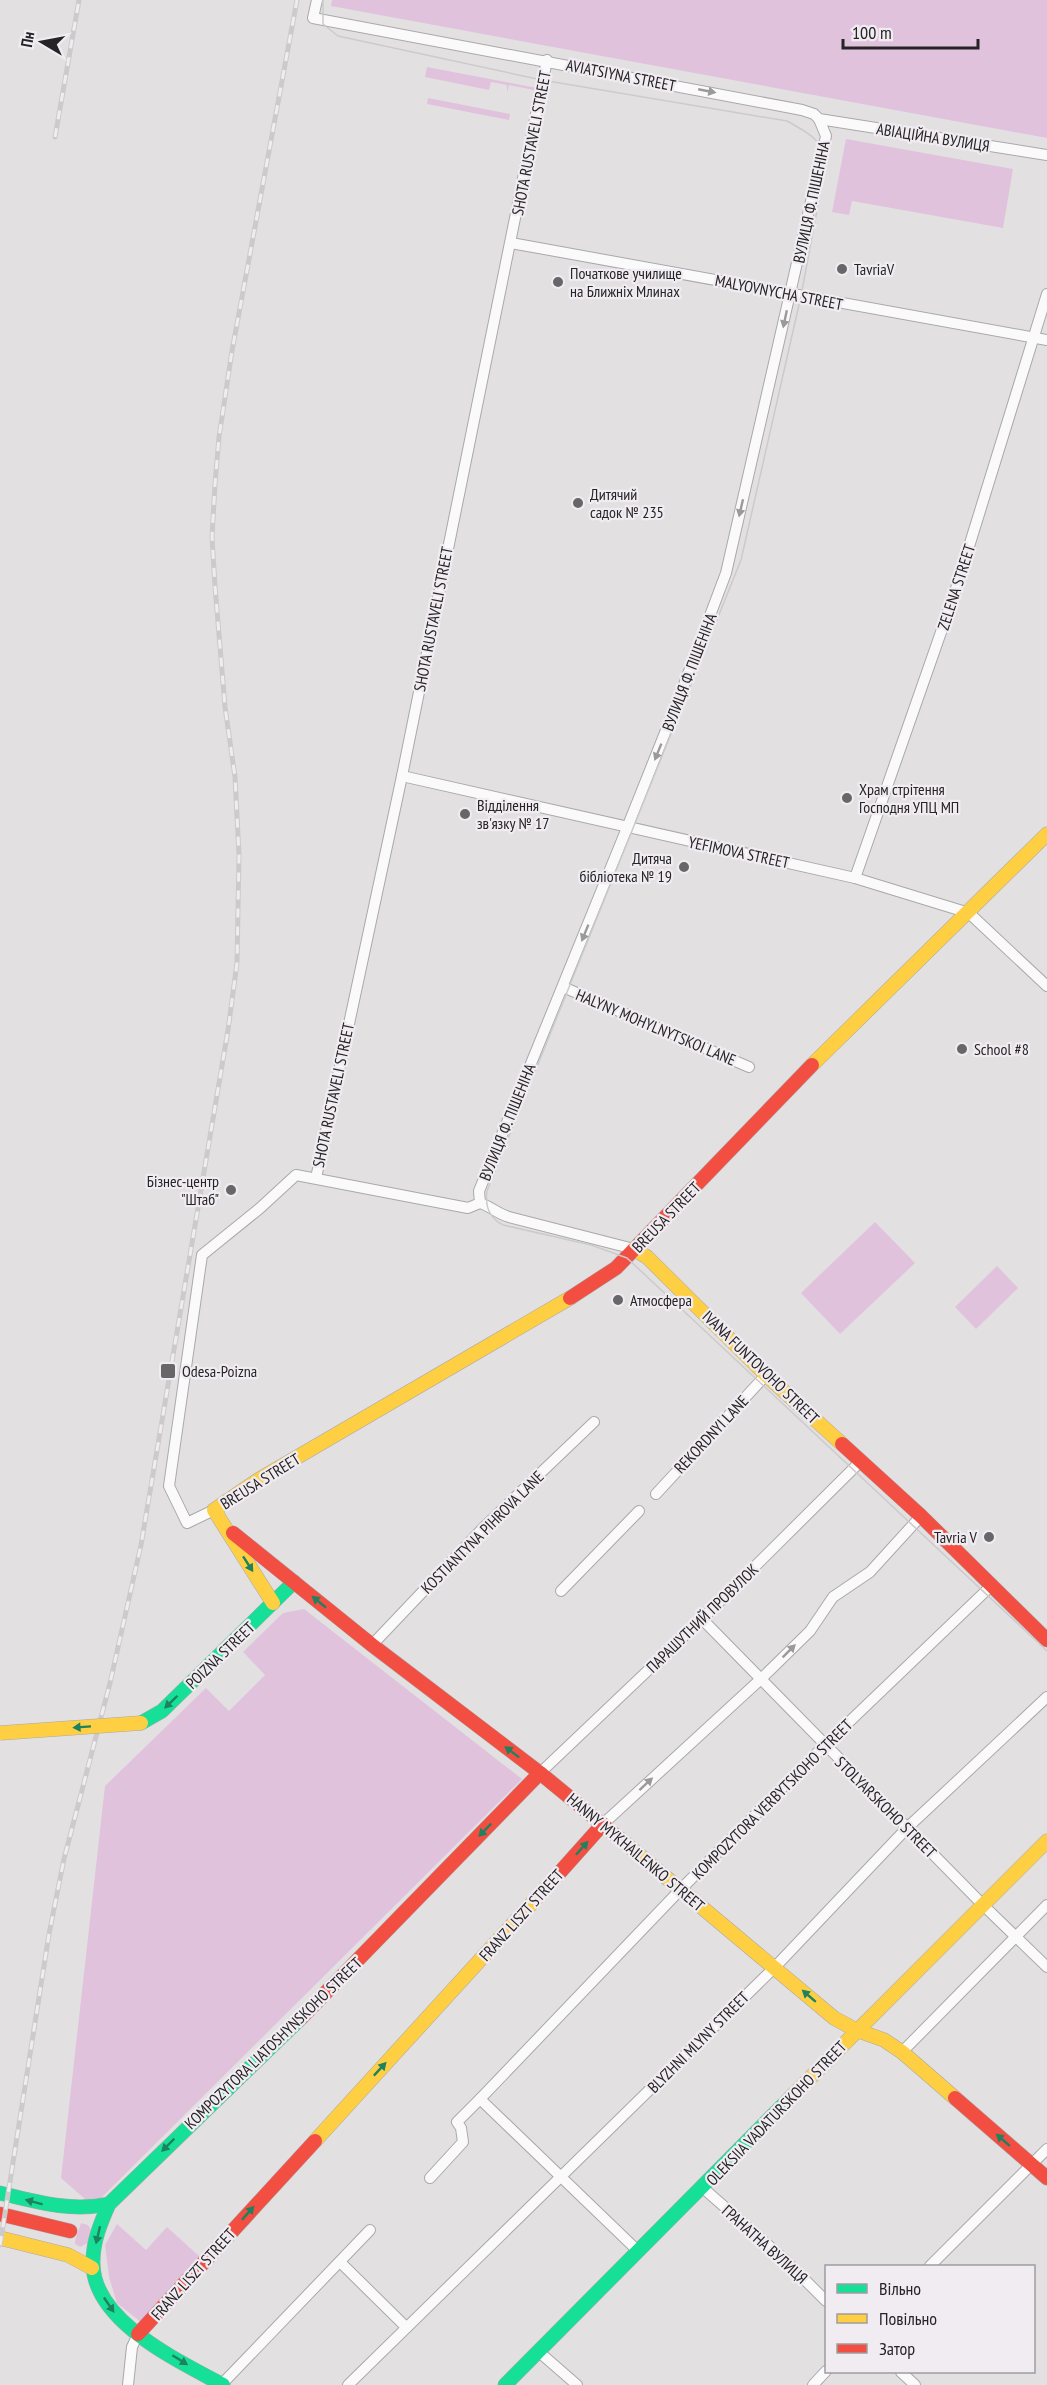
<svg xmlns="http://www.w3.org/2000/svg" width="1047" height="2385" viewBox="0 0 1047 2385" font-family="'PT Sans Narrow',sans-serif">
<rect width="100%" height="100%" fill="#e3e0e2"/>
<g fill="#e1c2dd">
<path d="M332 0H1047V138L331 6Z"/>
<path d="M427 67 537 88 533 107 530 109 534 90 509 85 507 93V85L491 82 489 90 425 77Z"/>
<path d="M428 98 510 114 509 120 427 104Z"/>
<path d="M846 139 1013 169 1003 228 852 201 849 215 832 212Z"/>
<path d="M875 1222 915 1263 840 1334 801 1293Z"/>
<path d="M997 1266 1018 1288 976 1329 955 1307Z"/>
<path d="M304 1609 522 1779 93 2206 61 2178 105 1786 206 1688 229 1711 265 1675 243 1652 283 1613Z"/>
<path d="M81 2223 88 2225 91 2230 88 2243 80 2247 75 2244V2241Z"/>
<path d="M117 2224 146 2250 167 2227 200 2257 142 2323 117 2303 109 2277 105 2245Z"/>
</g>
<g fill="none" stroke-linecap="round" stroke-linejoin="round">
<g stroke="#aaa8aa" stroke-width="12">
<g id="street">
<path d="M317 0 313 18 802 110 814 114 819 119 1047 155"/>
<path d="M511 243 1047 340"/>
<path d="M402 776 855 878 969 913 1047 986"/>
<path d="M855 878 954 595 1047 294"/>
<path d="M563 987 749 1067"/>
<path d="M316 1178 402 776 547 60"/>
<path d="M480 1203 479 1191 627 828 682 690 726 573 826 136 819 119"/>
<path d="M656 1494 766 1375"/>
<path d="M214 1510 187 1523 169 1486 202 1255 259 1209 296 1175 468 1208 480 1203C490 1206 498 1214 509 1217L634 1249"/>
<path d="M561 1591 639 1511"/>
<path d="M702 1619 983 1905 1047 1967"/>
<path d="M372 1645 484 1527 594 1422"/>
<path d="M540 1773 702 1619 861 1461"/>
<path d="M603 1824 762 1678 810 1631 833 1597 870 1572 921 1516"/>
<path d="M902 2052 1047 1905"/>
<path d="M480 2099 638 2251"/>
<path d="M430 2178 463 2142 461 2128 457 2122 480 2099 681 1889 825 1745 991 1586"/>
<path d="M703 2188 784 2259 826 2301"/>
<path d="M340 2262 406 2327"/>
<path d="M930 2266 1047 2149"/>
<path d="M538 2351 577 2385"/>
<path d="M901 2372 915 2385"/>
<path d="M222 2384 370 2230"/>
<path d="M128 2385 132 2347 138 2334"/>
<path d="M348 2385 775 1967 907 1828 1047 1697"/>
<path d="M813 2385 826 2371"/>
</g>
</g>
<g stroke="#aaa8aa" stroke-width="15">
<g id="fast">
<path d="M141 1723 162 1711 294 1582"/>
<path d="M0 2193C37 2202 71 2212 109 2204"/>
<path d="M223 2385C179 2361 91 2321 93 2261 93 2241 101 2222 109 2204L302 2017"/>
<path d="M505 2385 793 2095"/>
</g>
</g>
<g stroke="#aaa8aa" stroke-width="15">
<g id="slow">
<path d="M812 1065 1047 834"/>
<path d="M634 1249 647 1257 766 1375 842 1444"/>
<path d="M273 1603 214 1510 258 1480 570 1298"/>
<path d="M619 1838 834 2018 856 2030 884 2040 902 2052 955 2098"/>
<path d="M793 2095 1047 1841"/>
<path d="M315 2141 553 1880"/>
<path d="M0 2238 68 2255 92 2268"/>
</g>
</g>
<g stroke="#aaa8aa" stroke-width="15">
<g id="jam">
<path d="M570 1298 616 1268 812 1065"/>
<path d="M842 1444 921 1516 1047 1640"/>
<path d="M233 1533 372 1645 540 1773 619 1838"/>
<path d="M553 1880 603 1824"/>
<path d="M302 2017 540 1773"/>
<path d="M955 2098 1047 2178"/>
<path d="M0 2214 70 2231"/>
<path d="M138 2334 315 2141"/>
</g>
</g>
<use href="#street" stroke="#fbfafb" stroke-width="10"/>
<use href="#fast" stroke="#16e098" stroke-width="14"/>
<use href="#slow" stroke="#ffcf43" stroke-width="14"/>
<use href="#jam" stroke="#f24e42" stroke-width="14"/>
<path stroke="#cccbcc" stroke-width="1.5" d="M323 0V24L338 36 542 80 787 121C806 132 822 138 826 162L801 296 741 560 487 1191C485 1205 489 1218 503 1225L591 1245 627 1258 1047 1651"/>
<g stroke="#cccbcc" stroke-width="5">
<g id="rail">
<path d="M55 137 79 0"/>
<path d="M0 2245 49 1934 64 1859 110 1683 141 1545 228 1030 237 963 239 855 235 777 225 707 215 586 212 537 215 484 219 437 232 351 297 0"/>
</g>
</g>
<use href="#rail" stroke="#f1ecf1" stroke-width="3" stroke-dasharray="9" stroke-linecap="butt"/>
<g stroke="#aaa8aa" stroke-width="15" stroke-linecap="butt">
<path id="slow-bridge" d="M0 1733 141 1723"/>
</g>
<use href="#slow-bridge" stroke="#ffcf43" stroke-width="14"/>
</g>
<defs><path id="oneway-solid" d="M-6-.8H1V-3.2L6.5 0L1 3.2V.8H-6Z" transform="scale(1.5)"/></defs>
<g fill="#9b9a9b">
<use href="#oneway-solid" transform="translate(707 91) rotate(11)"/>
<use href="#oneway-solid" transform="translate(785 319) rotate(102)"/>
<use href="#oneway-solid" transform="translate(741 508) rotate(103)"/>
<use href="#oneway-solid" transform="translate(658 752) rotate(112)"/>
<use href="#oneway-solid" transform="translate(585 933) rotate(112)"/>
<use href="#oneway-solid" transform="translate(789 1651) rotate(-45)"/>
<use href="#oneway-solid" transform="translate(646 1784) rotate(-43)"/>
</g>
<g fill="#1e825f">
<use href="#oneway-solid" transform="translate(248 1564) rotate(57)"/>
<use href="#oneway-solid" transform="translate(319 1602) rotate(-141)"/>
<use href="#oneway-solid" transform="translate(171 1702) rotate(136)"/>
<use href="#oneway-solid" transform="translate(82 1727) rotate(176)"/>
<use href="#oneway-solid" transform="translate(512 1752) rotate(-143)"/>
<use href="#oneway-solid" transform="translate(485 1830) rotate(134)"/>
<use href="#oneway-solid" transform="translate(582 1848) rotate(-48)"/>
<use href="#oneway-solid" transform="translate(809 1996) rotate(-139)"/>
<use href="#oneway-solid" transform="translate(380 2069) rotate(-47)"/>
<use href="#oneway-solid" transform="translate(1003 2140) rotate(-139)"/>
<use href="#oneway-solid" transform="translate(168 2145) rotate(135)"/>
<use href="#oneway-solid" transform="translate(34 2202) rotate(-165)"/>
<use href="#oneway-solid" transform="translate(248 2213) rotate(-48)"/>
<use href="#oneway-solid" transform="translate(98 2235) rotate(103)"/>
<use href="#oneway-solid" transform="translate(109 2305) rotate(56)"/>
<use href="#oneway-solid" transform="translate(180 2360) rotate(32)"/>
</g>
<g fill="#686668" stroke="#f1ecf1" stroke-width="2">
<circle cx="842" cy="269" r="6"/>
<circle cx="558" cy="282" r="6"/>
<circle cx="578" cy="503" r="6"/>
<circle cx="847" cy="798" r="6"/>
<circle cx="465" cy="814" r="6"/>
<circle cx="684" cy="867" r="6"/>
<circle cx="962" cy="1049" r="6"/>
<circle cx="231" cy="1190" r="6"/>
<circle cx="618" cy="1300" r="6"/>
<rect x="160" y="1363" width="16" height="16" rx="3"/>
<circle cx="989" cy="1537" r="6"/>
</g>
<g text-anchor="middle" stroke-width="4.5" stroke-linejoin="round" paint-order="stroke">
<g font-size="16" fill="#262426" stroke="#f1ecf1">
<text transform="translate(621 75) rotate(11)" y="6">AVIATSIYNA STREET</text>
<text transform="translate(933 137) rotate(9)" y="6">АВІАЦІЙНА ВУЛИЦЯ</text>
<text transform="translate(531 143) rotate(-79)" y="6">SHOTA RUSTAVELI STREET</text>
<text transform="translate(811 202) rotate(-78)" y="6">ВУЛИЦЯ Ф. ПІШЕНІНА</text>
<text transform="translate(779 292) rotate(11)" y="6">MALYOVNYCHA STREET</text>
<text transform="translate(956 587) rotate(-72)" y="6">ZELENA STREET</text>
<text transform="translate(433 619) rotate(-79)" y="6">SHOTA RUSTAVELI STREET</text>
<text transform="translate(689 672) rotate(-69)" y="6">ВУЛИЦЯ Ф. ПІШЕНІНА</text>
<text transform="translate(739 852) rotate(12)" y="6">YEFIMOVA STREET</text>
<text transform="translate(656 1027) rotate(23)" y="6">HALYNY MOHYLNYTSKOI LANE</text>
<text transform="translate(333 1095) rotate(-78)" y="6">SHOTA RUSTAVELI STREET</text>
<text transform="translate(507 1122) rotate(-68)" y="6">ВУЛИЦЯ Ф. ПІШЕНІНА</text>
<text transform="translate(666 1217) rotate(-46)" y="6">BREUSA STREET</text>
<text transform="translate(761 1367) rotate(44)" y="6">IVANA FUNTOVOHO STREET</text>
<text transform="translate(711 1434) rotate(-47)" y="6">REKORDNYI LANE</text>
<text transform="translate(260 1481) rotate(-32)" y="6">BREUSA STREET</text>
<text transform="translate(482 1532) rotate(-45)" y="6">KOSTIANTYNA PIHROVA LANE</text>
<text transform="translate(702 1618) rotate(-44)" y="6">ПАРАШУТНИЙ ПРОВУЛОК</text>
<text transform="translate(220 1655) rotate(-44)" y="6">POIZNA STREET</text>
<text transform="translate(772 1799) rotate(-45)" y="6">KOMPOZYTORA VERBYTSKOHO STREET</text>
<text transform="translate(886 1807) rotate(45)" y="6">STOLYARSKOHO STREET</text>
<text transform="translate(636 1852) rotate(40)" y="6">HANNY MYKHAILENKO STREET</text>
<text transform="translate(521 1915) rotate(-48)" y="6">FRANZ LISZT STREET</text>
<text transform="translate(698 2042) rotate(-45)" y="6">BLYZHNI MLYNY STREET</text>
<text transform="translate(273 2043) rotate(-44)" y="6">KOMPOZYTORA LIATOSHYNSKOHO STREET</text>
<text transform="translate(776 2113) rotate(-46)" y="6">OLEKSIIA VADATURSKOHO STREET</text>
<text transform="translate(765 2244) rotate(42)" y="6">ГРАНАТНА ВУЛИЦЯ</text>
<text transform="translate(193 2274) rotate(-48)" y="6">FRANZ LISZT STREET</text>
</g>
<g font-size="16" fill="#262426" stroke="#f1ecf1" text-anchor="start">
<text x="854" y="275">TavriaV</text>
<text x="570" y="279">Початкове училище<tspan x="570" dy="18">на Ближніх Млинах</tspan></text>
<text x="590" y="500">Дитячий<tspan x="590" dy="18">садок № 235</tspan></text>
<text x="859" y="795">Храм стрітення<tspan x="859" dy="18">Господня УПЦ МП</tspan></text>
<text x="477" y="811">Відділення<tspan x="477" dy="18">зв'язку № 17</tspan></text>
<text x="672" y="864" text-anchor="end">Дитяча<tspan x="672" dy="18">бібліотека № 19</tspan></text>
<text x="974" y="1055">School #8</text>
<text x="219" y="1187" text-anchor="end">Бізнес-центр<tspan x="219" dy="18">"Штаб"</tspan></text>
<text x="630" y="1306">Атмосфера</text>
<text x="182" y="1377">Odesa-Poizna</text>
<text x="977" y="1543" text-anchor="end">Tavria V</text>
</g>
</g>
<rect x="825" y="2265" width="210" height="108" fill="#f1ecf1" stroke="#a09ca0" stroke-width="1.5"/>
<rect x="837" y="2284" width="30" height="9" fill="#16e098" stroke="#a09ca0" stroke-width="1.5"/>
<text x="879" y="2295" font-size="18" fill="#262426">Вільно</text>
<rect x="837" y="2314" width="30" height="9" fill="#ffcf43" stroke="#a09ca0" stroke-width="1.5"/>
<text x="879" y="2325" font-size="18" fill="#262426">Повільно</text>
<rect x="837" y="2344" width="30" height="9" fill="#f24e42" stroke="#a09ca0" stroke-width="1.5"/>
<text x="879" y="2355" font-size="18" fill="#262426">Затор</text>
<g transform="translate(42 42) rotate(280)" stroke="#f1ecf1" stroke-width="4.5" paint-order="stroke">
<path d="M0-4.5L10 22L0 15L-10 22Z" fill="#262426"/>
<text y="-9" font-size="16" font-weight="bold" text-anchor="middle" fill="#262426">Пн</text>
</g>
<path d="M843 39v9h135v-9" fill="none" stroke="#262426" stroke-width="3"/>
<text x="852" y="39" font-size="18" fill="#262426" stroke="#f1ecf1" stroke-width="4.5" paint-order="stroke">100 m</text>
</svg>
